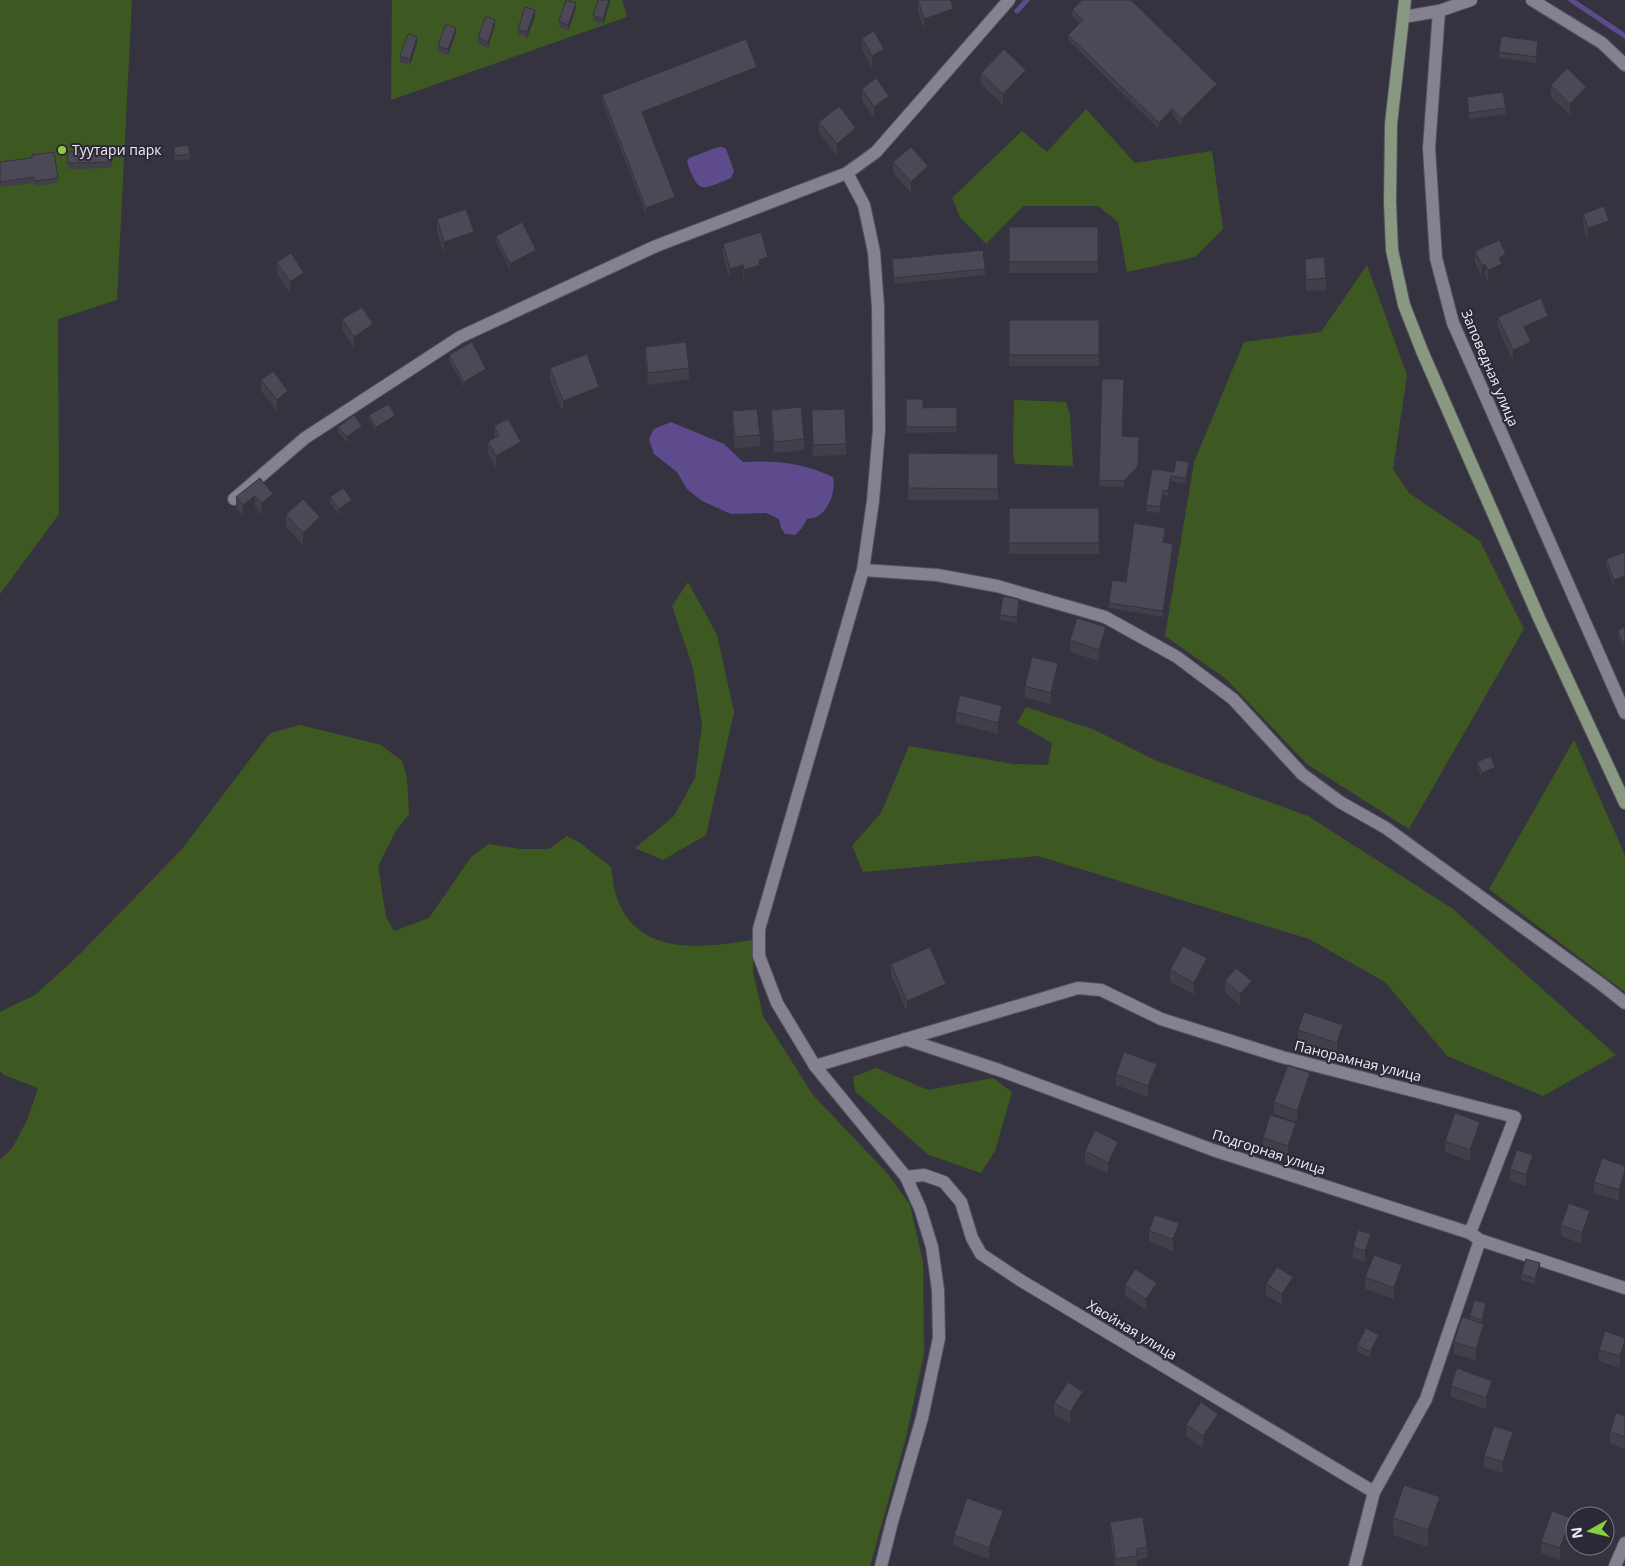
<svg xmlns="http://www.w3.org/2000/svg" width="1625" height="1566" viewBox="0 0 1625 1566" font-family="'Open Sans',sans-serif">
<rect width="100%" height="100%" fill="#363340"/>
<g fill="#3d5921">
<path d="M0 0H132L117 300 58 319 59 514 0 594Z"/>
<path d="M392 0H622L627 17 391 100Z"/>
<path d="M1086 109 1135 163 1212 151 1223 229 1195 257 1127 272 1118 222 1098 206H1023L986 244 960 217 952 198 1022 131 1047 152Z"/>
<path d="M1367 265 1407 375 1393 469 1409 493 1480 541 1524 629 1409 829 1307 764 1226 679 1165 636 1194 462 1244 342 1321 332Z"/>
<path d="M1014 400 1066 402 1070 415 1073 466 1015 464 1013 450Z"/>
<path d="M688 582 717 635 734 712 706 835 663 860 635 848 674 816 695 778 702 725 693 668 672 606Z"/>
<path d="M1026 707 1095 730 1157 761 1308 816 1453 909 1616 1055 1543 1096 1447 1056 1385 982 1309 939 1038 856 863 872 852 846 881 813 909 746 1013 764 1048 765 1052 743 1017 723Z"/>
<path d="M300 725 381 745 402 761 407 778 409 814 396 831 378 866 386 917 394 931 429 918 471 857 489 844 520 849H549L567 836 580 843 611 867C613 877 613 888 617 898 638 957 703 948 753 940V972L763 1016 813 1095 887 1173 910 1205 923 1262 924 1354 905 1441 870 1566H0V1160L13 1147 28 1118 38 1088 4 1075 0 1071V1012L35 995 79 955 182 849 270 733Z"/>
<path d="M1574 740 1625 855V992L1489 889Z"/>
<path d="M876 1068 928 1090 993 1078 1012 1092 995 1151 981 1173 929 1155 855 1091 853 1077Z"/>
</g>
<g fill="#5e4b8d">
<path d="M718 147H722L726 149 734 171 731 178C701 190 699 195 687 162L689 158Z"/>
<path d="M671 422 724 444 743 462C774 460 805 463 833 477 836 489 830 509 818 516 815 518 810 518 807 519L802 528 795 535 785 534 781 528 779 519 766 513 731 514 702 501 687 489 677 472 654 454 649 439 654 429Z"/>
</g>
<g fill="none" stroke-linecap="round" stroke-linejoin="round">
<g stroke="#5e4b8d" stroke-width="5">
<path d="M1571 0 1625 36"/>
<path d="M1017 11 1027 0"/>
</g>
<g stroke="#54525d" stroke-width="14">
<g id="street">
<path d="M1532 0 1602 43 1625 65"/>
<path d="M1439 11 1429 148 1436 258 1453 323 1625 713"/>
<path d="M1403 17 1439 11 1471 0"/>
<path d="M847 173 864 205 874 252 878 307 879 430 873 501 863 570 759 929V956L777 1003 815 1066 906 1177 920 1208 932 1247 938 1290 939 1338 922 1418 892 1522 881 1566"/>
<path d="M234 499 305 438 460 337 656 246 847 173 876 152 1009 0"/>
<path d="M863 570 937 575 997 586 1105 617 1177 657 1233 699 1302 774 1340 802 1386 828 1601 984 1625 1003"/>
<path d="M905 1039 999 1070 1213 1150 1470 1233 1480 1240 1625 1288"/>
<path d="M815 1066 1078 988 1101 990 1161 1019 1282 1057 1515 1117 1470 1233"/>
<path d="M906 1177 924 1175 944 1182 961 1202 972 1238 981 1254 1020 1280 1374 1492"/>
<path d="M1355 1566 1374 1492 1426 1399 1480 1240"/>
<path d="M1615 1566 1625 1543"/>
</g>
</g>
<g stroke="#54525d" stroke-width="14">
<path id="secondary" d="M1405 0 1391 124 1390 202 1392 250 1404 305 1422 351 1539 618 1625 803"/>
</g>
<use href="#street" stroke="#848190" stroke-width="12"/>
<use href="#secondary" stroke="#899881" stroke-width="12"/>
</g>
<g fill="#413f4a">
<path d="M610 0V2L603 24 593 21V15Z"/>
<path d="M918 0 953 20 924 30 918 11Z"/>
<path d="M576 8 568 31 559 27V21Z"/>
<path d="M1072 10 1217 90 1182 125 1172 115 1159 129 1068 40V35L1080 23 1072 16Z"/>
<path d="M535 16 527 38 518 34V29Z"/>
<path d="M495 25 488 48 478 44V38Z"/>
<path d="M456 33 448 55 438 52V46Z"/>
<path d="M862 38 884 61 872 68 862 49Z"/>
<path d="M417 43 410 65 400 62V56Z"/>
<path d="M1538 46 1536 63 1499 58V52Z"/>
<path d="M757 73 644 117 675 202 646 214 602 101V95Z"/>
<path d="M981 73 1026 81 1003 105 981 84Z"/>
<path d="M1551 85 1586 98 1570 115 1551 97Z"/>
<path d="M862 89 889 107 874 118 862 101Z"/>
<path d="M1467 97 1506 108V114L1469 119Z"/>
<path d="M819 122 856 140 837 156 819 133Z"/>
<path d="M174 147 190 154V159L175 161Z"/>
<path d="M112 151V168L68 169 67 152Z"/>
<path d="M0 162 58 178V183L35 186 34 183 0 187Z"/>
<path d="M893 162 928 178 911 193 893 173Z"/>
<path d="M1583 214 1609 232 1588 240 1583 225Z"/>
<path d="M437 219 474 244 444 254 437 231Z"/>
<rect x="1009" y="227" width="89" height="46"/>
<path d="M496 236 536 256 510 269 496 242Z"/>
<path d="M723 244 768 269 760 271V276L744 281 743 276 730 280 723 255Z"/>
<path d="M1475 251 1506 266 1502 268V275L1488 282 1485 276 1482 277 1475 263Z"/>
<path d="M892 259 985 269V275L894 284Z"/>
<path d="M1305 259 1326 278V290L1306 291Z"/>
<path d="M277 262 304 285 290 294 277 273Z"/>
<path d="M1498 317 1548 327 1528 336 1531 353 1513 361 1498 328Z"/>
<path d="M342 319 373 336 354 348 342 330Z"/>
<rect x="1009" y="320" width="90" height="46"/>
<path d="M645 347 689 368V379L648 385 645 359Z"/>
<path d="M449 355 486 375 464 387 449 361Z"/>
<path d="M550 368 599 398 563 412 550 380Z"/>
<path d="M1102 379 1122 436 1138 472 1124 487 1099 486Z"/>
<path d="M261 380 288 403 277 411 261 391Z"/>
<path d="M906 399 923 408 957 407V432L906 433Z"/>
<path d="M771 410 804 439V450L774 453 771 422Z"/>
<path d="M812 410 846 444V455L813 456Z"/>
<path d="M732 411 760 435V446L735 449 732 423Z"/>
<path d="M369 415 395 421 376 432 369 420Z"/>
<path d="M494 426 521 453 496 468 488 453V442L495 438Z"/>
<path d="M338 427 362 431 347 443 338 432Z"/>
<path d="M908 453 998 454V500H908Z"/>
<path d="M1189 468 1186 484 1171 481 1168 496 1163 495 1160 513 1146 511V505L1174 472Z"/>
<path d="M260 478 273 505 262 515 255 507 243 517 236 508V497Z"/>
<path d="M330 497 352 505 339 515 330 503Z"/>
<rect x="1009" y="508" width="90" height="46"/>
<path d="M286 515 320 529 303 545 286 527Z"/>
<path d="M1165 533 1164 542 1173 549 1163 617 1109 608V603Z"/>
<path d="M1625 552 1614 586 1606 565V559Z"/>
<path d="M1019 605 1017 623 1000 620V615Z"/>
<path d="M1625 627 1623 649 1618 636V630Z"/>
<path d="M1106 638 1099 661 1070 652V640Z"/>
<path d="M1058 675 1051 704 1025 698V686Z"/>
<path d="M956 712 1002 718 998 734 956 723Z"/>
<path d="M1477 762 1495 772 1482 779 1477 768Z"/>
<path d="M891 964 946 996 907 1012 891 975Z"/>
<path d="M1170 970H1207L1194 994 1170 982Z"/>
<path d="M1225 981 1252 993 1240 1006 1225 992Z"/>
<path d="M1298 1030 1343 1036 1337 1054 1298 1041Z"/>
<path d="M1116 1074 1157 1075 1148 1097 1116 1085Z"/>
<path d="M1310 1085 1297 1122 1274 1114V1102Z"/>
<path d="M1480 1133 1470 1161 1445 1152V1141Z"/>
<path d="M1296 1135 1288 1158 1263 1149V1138Z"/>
<path d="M1085 1151 1118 1153 1108 1174 1085 1163Z"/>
<path d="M1625 1166 1619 1201 1594 1193V1182Z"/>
<path d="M1533 1167 1526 1186 1510 1181V1169Z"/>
<path d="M1590 1222 1582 1244 1561 1236V1225Z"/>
<path d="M1149 1231 1179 1235 1173 1251 1149 1242Z"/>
<path d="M1371 1246 1365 1262 1353 1258V1247Z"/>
<path d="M1540 1269 1535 1284 1521 1280V1274Z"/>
<path d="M1365 1277H1402L1394 1299 1365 1289Z"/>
<path d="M1266 1284 1293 1288 1282 1305 1266 1295Z"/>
<path d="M1125 1285 1157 1294 1146 1310 1125 1296Z"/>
<path d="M1486 1309 1482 1323 1484 1335 1476 1360 1454 1354V1342L1470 1320V1316Z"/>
<path d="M1625 1338V1353L1620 1368 1599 1361V1350Z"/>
<path d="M1379 1341 1370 1358 1357 1351V1345Z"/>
<path d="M1451 1386 1492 1392 1486 1409 1451 1397Z"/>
<path d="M1054 1403 1083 1404 1070 1424 1054 1414Z"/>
<path d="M1625 1416V1449L1610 1443V1432Z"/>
<path d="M1186 1425H1218L1203 1448 1186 1436Z"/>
<path d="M1513 1443 1503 1473 1484 1467V1456Z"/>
<path d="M1440 1514 1428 1547 1393 1535V1518Z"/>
<path d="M1110 1522 1147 1547V1558L1137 1560V1566H1115L1110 1533Z"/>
<path d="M1003 1523 989 1559 954 1546V1535Z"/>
<path d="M1571 1529 1560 1560 1541 1553V1542Z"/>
</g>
<g fill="#35333c">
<path d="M609 0H610V2L603 24V19Z"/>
<path d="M576 3V8L568 31V25Z"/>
<path d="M953 9V20L924 30V19Z"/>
<path d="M535 10V16L527 38V32Z"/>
<path d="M495 20V25L488 48V42Z"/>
<path d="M456 28V33L448 55V49Z"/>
<path d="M417 37V43L410 65V59Z"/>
<path d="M884 49V61L872 68V56Z"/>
<path d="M757 67V73L642 118V112Z"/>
<path d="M1026 70V81L1003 105V94Z"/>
<path d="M1217 84V90L1182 125V119Z"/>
<path d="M1586 87V98L1570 115V104Z"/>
<path d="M889 96V107L874 118V107Z"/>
<path d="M1172 109V115L1159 129V123Z"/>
<path d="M856 128V140L837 156V144Z"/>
<path d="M928 166V178L911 193V182Z"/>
<path d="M675 197V202L646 214V208Z"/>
<path d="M1609 221V232L1588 240V228Z"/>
<path d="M474 232V244L444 254V242Z"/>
<path d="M536 250V256L510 269V264Z"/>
<path d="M1506 254V266L1502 268V275L1488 282V270L1499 258Z"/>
<path d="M768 257V269L760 271V276L744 281V270L759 260Z"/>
<path d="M1485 264V276L1482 277V266Z"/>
<path d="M743 265V276L730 280V269Z"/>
<path d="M304 273V285L290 294V282Z"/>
<path d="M1548 316V327L1524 338V327Z"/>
<path d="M373 324V336L354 348V337Z"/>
<path d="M1531 342V353L1513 361V350Z"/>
<path d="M486 369V375L464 387V382Z"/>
<path d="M599 387V398L563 412V401Z"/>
<path d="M288 391V403L277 411V400Z"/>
<path d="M395 416V421L376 432V427Z"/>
<path d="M362 426V431L347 443V437Z"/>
<path d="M521 442V453L496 468V456Z"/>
<path d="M1139 443 1138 472 1124 487V481Z"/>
<path d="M1189 462V468L1186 484V478Z"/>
<path d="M1171 476V481L1168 496V491Z"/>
<path d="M1163 490V495L1160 513V507Z"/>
<path d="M273 494V505L262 515V503Z"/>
<path d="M255 496V507L243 517V505Z"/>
<path d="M352 500V505L339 515V509Z"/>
<path d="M320 517V529L303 545V533Z"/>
<path d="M1173 544V549L1163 617V611Z"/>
<path d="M1625 576V581L1614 586V580Z"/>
<path d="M1019 599V605L1017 623V617Z"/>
<path d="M1106 627V638L1099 661V650Z"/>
<path d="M1625 643V649H1623V644Z"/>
<path d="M1058 663V675L1051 704V693Z"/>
<path d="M1002 706V718L998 734V723Z"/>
<path d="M1495 767V772L1482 779V773Z"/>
<path d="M1207 958V970L1194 994V983Z"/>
<path d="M1252 981V993L1240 1006V994Z"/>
<path d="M946 984V996L907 1012V1001Z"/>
<path d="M1343 1025V1036L1337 1054V1043Z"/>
<path d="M1157 1064V1075L1148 1097V1086Z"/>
<path d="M1310 1073V1085L1297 1122V1111Z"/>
<path d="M1480 1122V1133L1470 1161V1150Z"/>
<path d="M1296 1123V1135L1288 1158V1146Z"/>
<path d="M1118 1142V1153L1108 1174V1163Z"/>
<path d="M1533 1155V1167L1526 1186V1175Z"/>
<path d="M1625 1171V1182L1619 1201V1190Z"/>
<path d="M1590 1211V1222L1582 1244V1233Z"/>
<path d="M1179 1223V1235L1173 1251V1239Z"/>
<path d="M1371 1234V1246L1365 1262V1251Z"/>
<path d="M1540 1263V1269L1535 1284V1279Z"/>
<path d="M1402 1265V1277L1394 1299V1288Z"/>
<path d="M1293 1277V1288L1282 1305V1294Z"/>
<path d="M1157 1283V1294L1146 1310V1299Z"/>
<path d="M1486 1303V1309L1482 1325V1320Z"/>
<path d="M1484 1324V1335L1476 1360V1349Z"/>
<path d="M1379 1335V1341L1370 1358V1352Z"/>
<path d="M1625 1341V1353L1620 1368V1356Z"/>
<path d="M1492 1381V1392L1486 1409V1398Z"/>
<path d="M1083 1392V1404L1070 1424V1412Z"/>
<path d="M1218 1414V1425L1203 1448V1436Z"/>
<path d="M1513 1432V1443L1503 1473V1462Z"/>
<path d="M1440 1497V1514L1428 1547V1530Z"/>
<path d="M1003 1511V1523L989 1559V1548Z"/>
<path d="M1571 1518V1529L1560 1560V1548Z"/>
</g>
<g fill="#4c4956" stroke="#35333c">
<path d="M566 0 576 3 568 25 559 21Z"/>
<path d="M598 0H609L603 19 593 15Z"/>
<path d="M918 0H951L953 9 924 19Z"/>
<path d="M1082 0H1131L1217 84 1182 119 1172 109 1159 123 1068 35 1083 20 1072 10Z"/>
<path d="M525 7 535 10 527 32 518 29Z"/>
<path d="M486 16 495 20 488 42 478 38Z"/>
<path d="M446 24 456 28 448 49 438 46Z"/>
<path d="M874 31 884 49 872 56 862 38Z"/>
<path d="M408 34 417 37 410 59 400 56Z"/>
<path d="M1501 36 1538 41 1536 57 1499 52Z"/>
<path d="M746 39 757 67 642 112 675 197 646 208 602 95Z"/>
<path d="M1004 49 1026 70 1003 94 981 73Z"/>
<path d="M1567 68 1586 87 1570 104 1551 85Z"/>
<path d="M876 78 889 96 874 107 862 89Z"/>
<path d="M1503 92 1506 108 1469 113 1467 97Z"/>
<path d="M839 106 856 128 837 144 819 122Z"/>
<path d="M188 145 190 154 175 156 174 147Z"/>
<path d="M911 147 928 166 911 182 893 162Z"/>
<path d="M112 151V162L68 163 67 152Z"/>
<path d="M54 152 58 178 35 181 34 177 0 182V162L32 158V155Z"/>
<path d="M1604 206 1609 221 1588 228 1583 214Z"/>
<path d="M466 209 474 232 444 242 437 219Z"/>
<path d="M522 222 536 250 510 264 496 236Z"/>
<rect x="1009" y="227" width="89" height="35"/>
<path d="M761 232 768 257 759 260 760 265 744 270 743 265 730 269 723 244Z"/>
<path d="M1499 240 1506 254 1499 258 1502 264 1488 270 1485 264 1482 266 1475 251Z"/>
<path d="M983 250 985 269 894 278 892 259Z"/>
<path d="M291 253 304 273 290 282 277 262Z"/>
<path d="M1324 257 1326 278 1306 280 1305 259Z"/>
<path d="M1541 298 1548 316 1524 327 1531 342 1513 350 1498 317Z"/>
<path d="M362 307 373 324 354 337 342 319Z"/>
<rect x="1009" y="320" width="90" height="35"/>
<path d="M472 342 486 369 464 382 449 355Z"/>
<path d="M686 342 689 368 648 373 645 347Z"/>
<path d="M587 354 599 387 563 401 550 368Z"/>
<path d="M273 371 288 391 277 400 261 380Z"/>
<path d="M1102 379H1124L1122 436 1139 437 1138 466 1124 481 1099 480Z"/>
<path d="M906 399H923V408L957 407V427H906Z"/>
<path d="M389 404 395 416 376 427 369 415Z"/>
<path d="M801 407 804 439 774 442 771 410Z"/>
<path d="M757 409 760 435 735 437 732 411Z"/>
<path d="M845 409 846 444 813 445 812 410Z"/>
<path d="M354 415 362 426 347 437 338 427Z"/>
<path d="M508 419 521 442 496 456 488 442 499 435 494 426Z"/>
<path d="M908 453 998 454V489L908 488Z"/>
<path d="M1176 460 1189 462 1186 478 1171 476 1168 491 1163 490 1160 507 1146 505 1152 469 1174 472Z"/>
<path d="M260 478 273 494 262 503 255 496 243 505 236 497Z"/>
<path d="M343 488 352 500 339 509 330 497Z"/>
<path d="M303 499 320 517 303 533 286 515Z"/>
<rect x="1009" y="508" width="90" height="35"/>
<path d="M1134 523 1165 528 1163 542 1173 544 1163 611 1109 603 1112 580 1126 582Z"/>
<path d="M1625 552V576L1614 580 1606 559Z"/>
<path d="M1003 596 1019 599 1017 617 1000 615Z"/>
<path d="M1077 618 1106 627 1099 650 1070 640Z"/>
<path d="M1625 627V643L1623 644 1618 630Z"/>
<path d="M1032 657 1058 663 1051 693 1025 686Z"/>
<path d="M960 695 1002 706 998 723 956 712Z"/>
<path d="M1491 756 1495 767 1482 773 1477 762Z"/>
<path d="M1183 946 1207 958 1194 983 1170 970Z"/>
<path d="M930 947 946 984 907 1001 891 964Z"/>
<path d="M1236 968 1252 981 1240 994 1225 981Z"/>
<path d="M1304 1012 1343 1025 1337 1043 1298 1030Z"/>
<path d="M1124 1052 1157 1064 1148 1086 1116 1074Z"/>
<path d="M1288 1065 1310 1073 1297 1111 1274 1102Z"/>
<path d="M1455 1113 1480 1122 1470 1150 1445 1141Z"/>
<path d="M1270 1115 1296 1123 1288 1146 1263 1138Z"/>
<path d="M1095 1130 1118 1142 1108 1163 1085 1151Z"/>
<path d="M1517 1150 1533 1155 1526 1175 1510 1169Z"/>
<path d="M1602 1158 1625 1166V1171L1619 1190 1594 1182Z"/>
<path d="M1569 1203 1590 1211 1582 1233 1561 1225Z"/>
<path d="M1155 1215 1179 1223 1173 1239 1149 1231Z"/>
<path d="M1358 1230 1371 1234 1365 1251 1353 1247Z"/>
<path d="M1374 1255 1402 1265 1394 1288 1365 1277Z"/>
<path d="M1526 1259 1540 1263 1535 1279 1521 1274Z"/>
<path d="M1277 1267 1293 1277 1282 1294 1266 1284Z"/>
<path d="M1135 1269 1157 1283 1146 1299 1125 1285Z"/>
<path d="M1474 1300 1486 1303 1482 1320 1470 1316Z"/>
<path d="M1462 1317 1484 1324 1476 1349 1454 1342Z"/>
<path d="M1366 1328 1379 1335 1370 1352 1357 1345Z"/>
<path d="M1605 1331 1625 1338V1341L1620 1356 1599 1350Z"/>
<path d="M1457 1368 1492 1381 1486 1398 1451 1386Z"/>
<path d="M1068 1382 1083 1392 1070 1412 1054 1403Z"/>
<path d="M1201 1402 1218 1414 1203 1436 1186 1425Z"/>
<path d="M1616 1413 1625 1416V1437L1610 1432Z"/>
<path d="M1494 1426 1513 1432 1503 1462 1484 1456Z"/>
<path d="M1404 1485 1440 1497 1428 1530 1393 1518Z"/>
<path d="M967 1498 1003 1511 989 1548 954 1535Z"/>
<path d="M1552 1511 1571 1518 1560 1548 1541 1542Z"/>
<path d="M1582 1513 1590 1516H1580Z"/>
<path d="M1143 1517 1147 1547 1136 1549 1137 1556 1116 1559 1110 1522Z"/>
</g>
<circle fill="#8bce46" stroke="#2c2936" stroke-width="2" cx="62" cy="150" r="5"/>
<g text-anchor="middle" stroke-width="4" stroke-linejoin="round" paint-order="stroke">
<g font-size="14" fill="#efedf6" stroke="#2c2936" text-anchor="start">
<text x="72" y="155">Туутари парк</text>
</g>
<g font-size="14" fill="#efedf6" stroke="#2c2936">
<text transform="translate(1490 368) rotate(67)" y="5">Заповедная улица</text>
<text transform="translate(1358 1061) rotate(14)" y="5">Панорамная улица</text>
<text transform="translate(1269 1152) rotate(18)" y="5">Подгорная улица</text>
<text transform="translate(1132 1330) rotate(31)" y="5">Хвойная улица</text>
</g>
</g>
<g transform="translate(1590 1531) rotate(262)"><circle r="24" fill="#2c2936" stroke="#7a7783"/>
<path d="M0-4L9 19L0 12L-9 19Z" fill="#8bce46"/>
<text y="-8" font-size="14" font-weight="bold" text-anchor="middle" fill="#efedf6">N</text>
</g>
</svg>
